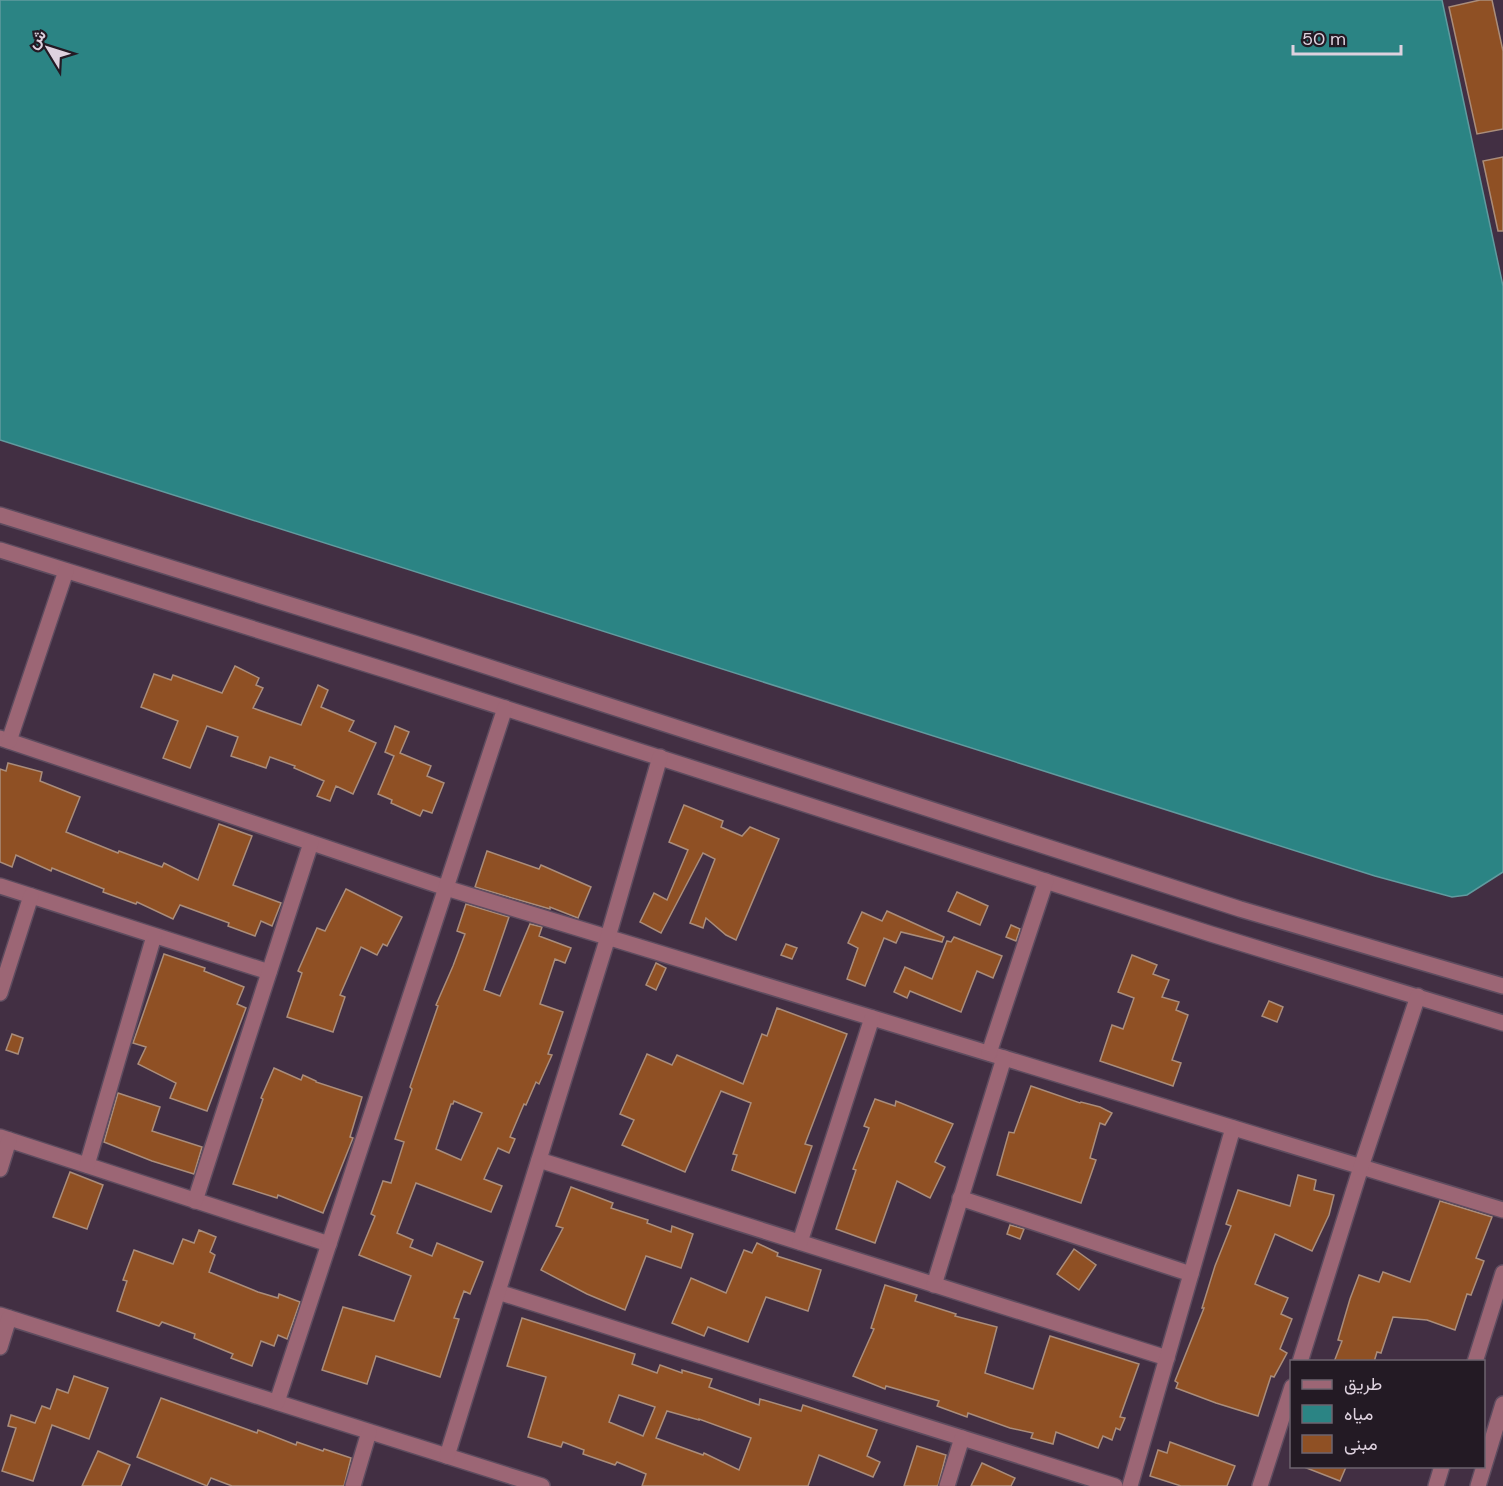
<svg xmlns="http://www.w3.org/2000/svg" width="1503" height="1486" viewBox="0 0 1503 1486" font-family="'DM Sans',Vazirmatn,sans-serif">
<rect width="100%" height="100%" fill="#422f43"/>
<path fill="#2b8484" stroke="#619b9f" stroke-width="1.5" d="M0 0H1442L1503 286V872L1467 895 1452 897 1375 876 0 440Z"/>
<g fill="#8f5024" stroke="#aa8d7b" stroke-width="1.5" fill-rule="evenodd">
<path d="M1480 0H1492L1503 51V129L1477 134 1449 7Z"/>
<path d="M1503 157V231H1498L1483 161Z"/>
<path d="M235 666 259 678 256 685 263 688 253 708 301 725 318 685 328 690 321 707 354 721 349 731 376 743 353 794 336 786 330 801 317 796 324 781 294 768 295 766 270 757 266 768 231 756 238 737 207 726 190 768 163 758 178 721 141 707 154 674 171 680 173 675 222 693Z"/>
<path d="M395 726 409 732 400 753 431 766 427 776 444 783 432 813 423 810 420 816 391 803 392 800 378 794 394 756 385 752Z"/>
<path d="M8 763 42 772 40 781 80 797 66 832 118 853 119 851 162 867 164 863 198 880 219 824 252 836 233 885 281 903 272 926 261 921 255 936 228 926 229 923 180 905 173 919 137 902 136 904 103 892 104 889 52 868 51 871 16 855 12 867 0 862V769L6 771Z"/>
<path d="M684 805 723 821 721 827 742 836 750 827 779 839 736 940 726 935 706 918 703 928 690 923 715 859 703 853 661 933 640 922 654 893 667 900 688 850 669 842Z"/>
<path d="M487 851 539 869 541 865 591 887 578 918 550 907V909L475 887Z"/>
<path d="M346 889 402 917 387 946 383 944 377 955 361 947 340 995 345 997 333 1032 287 1017 302 973 298 971 317 928 325 931Z"/>
<path d="M957 892 988 906 980 925 948 911Z"/>
<path d="M466 904 509 917 484 990 500 996 530 924 542 927 539 936 571 948 565 963 555 959 540 1004 563 1012 548 1054 552 1055 539 1084 536 1082 526 1105 524 1104 510 1137 515 1139 509 1153 498 1148 484 1179 502 1186 491 1212 416 1183 397 1233 413 1240 410 1247 432 1256 437 1243 483 1262 470 1294 464 1291 454 1318 459 1319 440 1377 376 1356 367 1384 322 1370 343 1307 394 1321 411 1276 359 1255 375 1216 371 1214 383 1181 391 1183 404 1142 395 1139 412 1089 410 1087 438 1006 436 1005 453 966 465 934 457 931ZM454 1101 482 1113 461 1160 436 1149 451 1104H453Z"/>
<path d="M887 911 944 937 942 942 901 932 896 943 884 938 865 986 847 979 858 948 848 943 862 912 882 921Z"/>
<path d="M1011 925 1020 929 1016 941 1006 937Z"/>
<path d="M954 937 1002 956 993 978 977 971 961 1012 910 991 907 998 894 992 905 967 932 979 947 941 951 942Z"/>
<path d="M786 944 797 948 792 959 781 955Z"/>
<path d="M164 954 205 968 204 971 244 987 237 1004 246 1008 207 1111 170 1098 176 1083 138 1064 146 1047 133 1043Z"/>
<path d="M1132 955 1157 965 1153 974 1169 980 1162 997 1179 1002 1176 1010 1188 1015 1172 1060 1181 1063 1173 1086 1100 1061 1112 1025 1123 1029 1134 998 1118 992Z"/>
<path d="M656 963 666 968 656 990 646 985Z"/>
<path d="M1269 1001 1283 1007 1277 1022 1262 1016Z"/>
<path d="M777 1008 847 1034 805 1144 812 1146 795 1193 732 1170 737 1155 733 1154 751 1103 721 1091 685 1172 622 1145 634 1120 620 1114 647 1054 672 1065 677 1055 743 1084 762 1034 767 1036Z"/>
<path d="M12 1034 23 1038 18 1054 6 1050Z"/>
<path d="M274 1068 301 1080 303 1075 316 1081V1082L362 1097 350 1137 353 1138 323 1213 278 1195 277 1198 233 1184 263 1099 261 1098Z"/>
<path d="M1031 1086 1080 1103 1081 1102 1100 1107 1112 1113 1105 1125 1100 1123 1090 1158 1096 1160 1081 1203 997 1175 1009 1132 1014 1133Z"/>
<path d="M118 1093 160 1107 152 1131 202 1147 194 1174 152 1161 104 1142Z"/>
<path d="M875 1099 895 1106 896 1101 953 1124 935 1162 945 1167 930 1198 897 1181 875 1243 836 1229 856 1170 853 1169 869 1128 864 1126Z"/>
<path d="M70 1172 103 1185 87 1229 53 1217Z"/>
<path d="M1298 1175 1316 1180 1314 1190 1334 1195 1329 1215 1312 1251 1275 1234 1255 1284 1288 1298 1281 1314 1292 1319 1280 1349 1287 1353 1274 1377 1271 1376 1258 1416 1216 1403 1176 1388 1178 1383 1175 1381 1204 1308H1202L1215 1266 1231 1226 1226 1224 1238 1190 1290 1206Z"/>
<path d="M571 1187 613 1203 611 1208 648 1220 647 1223 671 1232 672 1226 693 1234 681 1268 646 1256 625 1310 587 1294 541 1270 563 1228 556 1226Z"/>
<path d="M1440 1201 1492 1217 1476 1258 1484 1261 1471 1295 1467 1294 1455 1330 1427 1320 1393 1317 1381 1353 1377 1352 1374 1362H1334L1342 1341 1338 1340 1350 1299 1359 1275 1379 1282 1383 1272 1410 1282Z"/>
<path d="M1010 1225 1024 1229 1020 1239 1007 1234Z"/>
<path d="M199 1230 216 1237 210 1252 215 1255 209 1272 258 1292 278 1298 279 1294 300 1302 287 1339 278 1335 274 1346 261 1341 252 1366 231 1358 233 1354 194 1338 195 1334 162 1322 159 1326 117 1311 127 1281 123 1280 134 1250 173 1264 183 1239 194 1243Z"/>
<path d="M757 1243 778 1253 777 1256 821 1270 808 1311 766 1297 748 1342 708 1327 704 1336 672 1323 691 1278 726 1293 744 1250 752 1253Z"/>
<path d="M1074 1249 1096 1265 1079 1290 1057 1274Z"/>
<path d="M885 1285 917 1295 915 1301 956 1314 955 1316 997 1327 985 1373 1033 1389 1050 1336 1139 1364 1120 1417 1125 1418 1120 1430 1116 1428 1112 1440 1103 1436 1098 1448 1056 1432 1053 1444 1031 1438 1033 1433 1010 1428 968 1413 967 1417 937 1406 939 1401 886 1386 885 1389 853 1376 874 1329 871 1328Z"/>
<path d="M522 1318 635 1354 632 1364 657 1373 660 1365 682 1373V1370L712 1379 709 1387 759 1405 760 1399 801 1411 803 1405 877 1430 867 1456 880 1462 873 1477 819 1455 808 1486H642L646 1474 617 1462 615 1465 583 1454 584 1450 563 1442 561 1447 528 1437 546 1377 507 1366ZM619 1395 655 1407 643 1436 609 1422ZM667 1411 699 1420V1419L751 1438 739 1470 704 1453 703 1455 656 1438Z"/>
<path d="M74 1376 108 1388 89 1439 52 1425 33 1481 2 1471 16 1428 8 1426 11 1415 35 1423 42 1406 50 1409 57 1389 68 1393Z"/>
<path d="M161 1398 257 1433 258 1430 296 1445 297 1442 323 1451 324 1449 351 1458 344 1486H232L211 1478 207 1486 137 1457Z"/>
<path d="M1170 1442 1235 1466 1227 1486H1181L1150 1476 1158 1450 1167 1453Z"/>
<path d="M917 1446 946 1455 938 1486H904Z"/>
<path d="M98 1451 130 1465 121 1486H82Z"/>
<path d="M982 1463 1015 1478 1011 1486H971Z"/>
<path d="M1304 1467H1346L1340 1481Z"/>
</g>
<g fill="none" stroke-linecap="round" stroke-linejoin="round">
<g stroke="#5e4c5f" stroke-width="18">
<g id="minor">
<path d="M0 515 414 643 1240 909 1503 986"/>
<path d="M0 550 392 672 1211 934 1503 1023"/>
<path d="M0 738 446 888 1503 1210"/>
<path d="M9 741 66 571"/>
<path d="M0 886 269 972"/>
<path d="M0 993 31 896"/>
<path d="M989 1053 1046 881"/>
<path d="M0 1137 329 1244"/>
<path d="M539 1160 1167 1358"/>
<path d="M87 1165 154 936"/>
<path d="M0 1169 9 1140"/>
<path d="M960 1198 1191 1274"/>
<path d="M195 1201 311 843"/>
<path d="M800 1242 872 1018"/>
<path d="M934 1285 1004 1058"/>
<path d="M498 1292 1115 1486"/>
<path d="M0 1315 542 1486"/>
<path d="M0 1347 9 1318"/>
<path d="M1300 1362 1361 1167 1418 996"/>
<path d="M1475 1362 1503 1273"/>
<path d="M277 1402 505 708"/>
<path d="M447 1456 608 937 660 757"/>
<path d="M353 1486 369 1432"/>
<path d="M947 1486 962 1438"/>
<path d="M1130 1486 1233 1128"/>
<path d="M1260 1486 1292 1387"/>
<path d="M1436 1486 1442 1466"/>
<path d="M1478 1486 1503 1404"/>
</g>
</g>
<use href="#minor" stroke="#9c6675" stroke-width="15"/>
</g>
<rect x="1290" y="1360" width="195" height="108" fill="#231a24" stroke="#6e646f" stroke-width="1.5"/>
<rect x="1302" y="1380" width="30" height="9" fill="#9c6675" stroke="#6e646f" stroke-width="1.5"/>
<text x="1344" y="1390" font-size="18" fill="#ded2df">طريق</text>
<rect x="1302" y="1405" width="30" height="18" fill="#2b8484" stroke="#6e646f" stroke-width="1.5"/>
<text x="1344" y="1420" font-size="18" fill="#ded2df">مياه</text>
<rect x="1302" y="1435" width="30" height="18" fill="#8f5024" stroke="#6e646f" stroke-width="1.5"/>
<text x="1344" y="1450" font-size="18" fill="#ded2df">مبنى</text>
<g transform="translate(48 48) rotate(308)" stroke="#231a24" stroke-width="4.5" paint-order="stroke">
<path d="M0-4.5L10 22L0 15L-10 22Z" fill="#ded2df"/>
<text y="-9" font-size="16" font-weight="bold" text-anchor="middle" fill="#ded2df">ش</text>
</g>
<path d="M1293 45v9h108v-9" fill="none" stroke="#ded2df" stroke-width="3"/>
<text x="1302" y="45" font-size="18" fill="#ded2df" stroke="#231a24" stroke-width="4.5" paint-order="stroke">50 m</text>
</svg>
